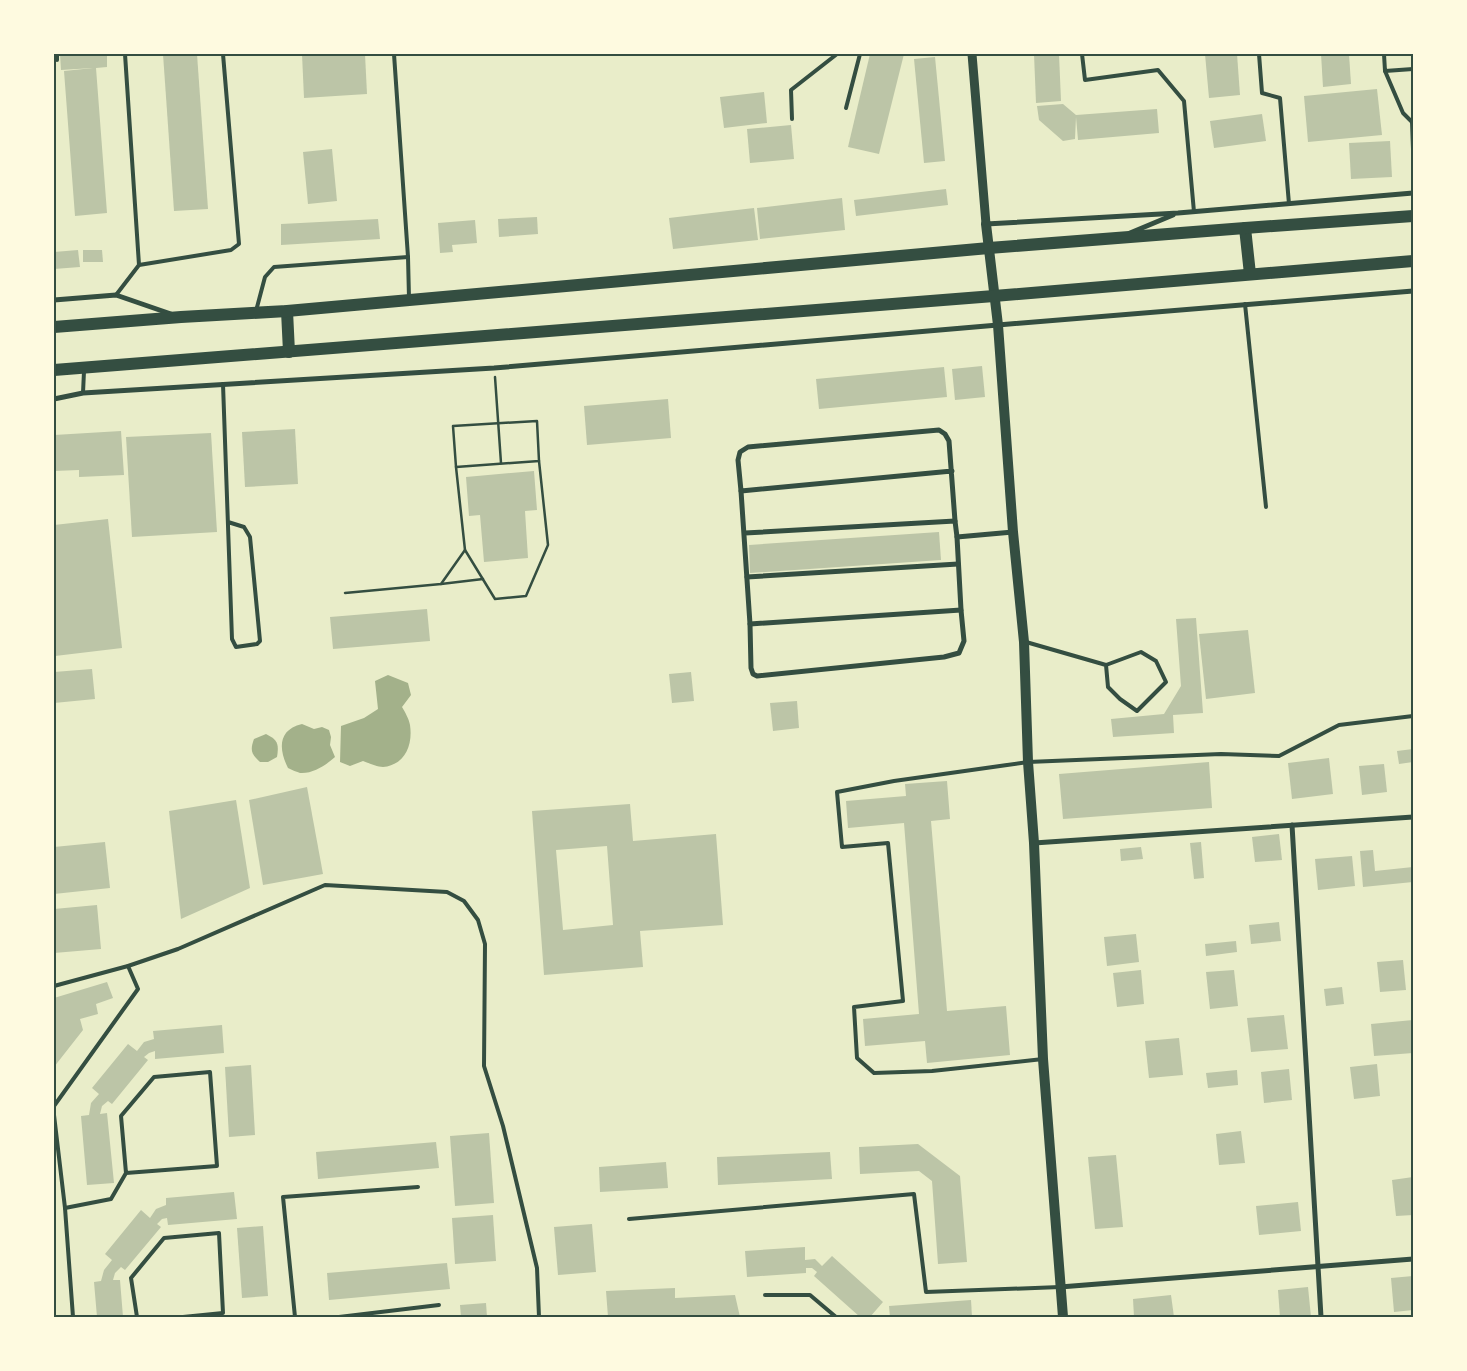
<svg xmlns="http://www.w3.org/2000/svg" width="1467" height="1371" viewBox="0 0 1467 1371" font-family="'Alegreya Sans',sans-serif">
<rect width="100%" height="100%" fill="#e9edc9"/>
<g fill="#a3b18a">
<path d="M388 675 408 683 411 695 402 707C405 712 409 719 410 725 413 745 405 765 383 767 377 767 369 763 363 761L350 766 340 762 341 726 364 718 378 709 375 681Z"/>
<path d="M302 724 314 729 322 727 329 730 331 737 330 745 335 757C326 765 313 774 300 773 297 772 292 770 288 768 279 750 277 730 302 724Z"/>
<path d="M266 734C278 740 279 744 277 757L268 762H260C251 754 250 750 254 739Z"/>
</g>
<g fill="#bcc5a7" fill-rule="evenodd">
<path d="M60 54H107V67L96 68 107 213 75 216 64 71 93 68 61 70Z"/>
<path d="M163 54H197L208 209 174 211Z"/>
<path d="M302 54H365L367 94 304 98Z"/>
<path d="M870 54H904L879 154 848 147Z"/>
<path d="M1034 54H1059L1061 101 1036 103Z"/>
<path d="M1205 54H1237L1240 95 1209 98Z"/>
<path d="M1321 54H1349L1351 84 1323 87Z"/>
<path d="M935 57 945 161 924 163 914 59Z"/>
<path d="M1377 89 1382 135 1308 142 1304 96Z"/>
<path d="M764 92 767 123 724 128 720 97Z"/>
<path d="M1063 104 1076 115 1157 109 1159 133 1078 140 1076 117 1075 139 1063 141 1039 120 1037 106Z"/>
<path d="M1262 114 1266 141 1214 148 1210 121Z"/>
<path d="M791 125 794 159 750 163 747 129Z"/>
<path d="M1390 141 1392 177 1351 179 1349 143Z"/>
<path d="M332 149 337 201 308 204 303 152Z"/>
<path d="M946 189 948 205 856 216 854 200Z"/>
<path d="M842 198 845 230 760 239 757 208Z"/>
<path d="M754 208 758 240 673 249 669 218Z"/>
<path d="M537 217 538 234 499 237 498 219Z"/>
<path d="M378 219 380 239 281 245V224Z"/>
<path d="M475 220 477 243 452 245 453 252 440 253 438 223Z"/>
<path d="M78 250 80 267 54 269V252Z"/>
<path d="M83 250H102L103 262H83Z"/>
<path d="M982 366 985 397 955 400 952 369Z"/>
<path d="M944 367 947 397 819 409 816 379Z"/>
<path d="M668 399 671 438 587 445 584 406Z"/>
<path d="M295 429 298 484 245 487 242 432Z"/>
<path d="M121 431 124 475 79 477V470L54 471V435Z"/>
<path d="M211 433 217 532 132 537 126 437Z"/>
<path d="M534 471 537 510 525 511 528 558 484 562 480 515 469 516 466 477Z"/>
<path d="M108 519 122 648 55 656 54 640V525Z"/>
<path d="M939 532 941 560 750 573 749 545Z"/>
<path d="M427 609 430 641 333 649 330 617Z"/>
<path d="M1196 618 1203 713 1173 715 1174 733 1113 737 1111 719 1164 714 1181 686 1176 619Z"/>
<path d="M1248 630 1255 693 1206 699 1199 634Z"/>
<path d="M92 669 95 699 54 703V672Z"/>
<path d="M691 672 694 701 672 703 669 674Z"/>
<path d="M797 701 799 728 773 731 770 703Z"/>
<path d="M1413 749V762L1399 764 1397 751Z"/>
<path d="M1329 758 1333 794 1292 799 1288 763Z"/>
<path d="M1209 762 1212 808 1063 819 1059 774Z"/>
<path d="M1384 764 1387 792 1362 795 1359 766Z"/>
<path d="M947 781 950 819 931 821 947 1011 1006 1006 1010 1055 927 1063 925 1041 865 1046 863 1019 919 1014 904 823 848 828 846 801 906 796 905 784Z"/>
<path d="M307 787 323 874 263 885 249 800Z"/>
<path d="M236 800 250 888 181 919 169 811Z"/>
<path d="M630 804 633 841 716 834 723 925 640 931 643 967 544 975 532 811ZM607 846 613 925 563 930 556 850Z"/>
<path d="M1279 834 1282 860 1255 862 1252 837Z"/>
<path d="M105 842 110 888 54 894V847Z"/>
<path d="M1201 842 1204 878 1194 879 1190 843Z"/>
<path d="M1141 847 1143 859 1121 861 1120 849Z"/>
<path d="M1373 850 1375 871 1413 867V882L1363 887 1360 851Z"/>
<path d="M1352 856 1355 886 1318 890 1315 859Z"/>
<path d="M97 905 101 949 54 953V909Z"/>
<path d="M1279 922 1281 941 1251 944 1249 925Z"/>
<path d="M1136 934 1139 962 1107 966 1104 937Z"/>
<path d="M1236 941 1237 952 1206 956 1205 944Z"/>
<path d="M1403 960 1406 990 1380 992 1377 962Z"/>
<path d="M1141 970 1144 1004 1117 1007 1113 973Z"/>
<path d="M1234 970 1238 1006 1210 1009 1206 972Z"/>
<path d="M107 982 113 998 96 1004 98 1014 80 1019 83 1030 54 1067V998Z"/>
<path d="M1342 987 1344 1004 1326 1006 1324 989Z"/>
<path d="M1284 1015 1288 1049 1251 1052 1247 1018Z"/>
<path d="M1413 1020V1053L1374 1056 1371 1024Z"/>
<path d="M222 1025 224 1053 155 1059V1051L149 1053 144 1057 148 1060 112 1104 108 1101 102 1106 100 1114 107 1113 114 1183 87 1185 81 1116 89 1115 91 1103 99 1094 92 1088 128 1044 137 1051 144 1042 154 1039 153 1031Z"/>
<path d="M1179 1038 1183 1075 1149 1078 1145 1041Z"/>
<path d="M1377 1064 1380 1096 1354 1099 1350 1067Z"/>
<path d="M251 1065 255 1135 229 1137 225 1067Z"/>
<path d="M1289 1069 1292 1100 1264 1103 1261 1072Z"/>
<path d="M1237 1070 1238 1085 1208 1088 1206 1073Z"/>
<path d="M1241 1131 1245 1163 1219 1165 1216 1134Z"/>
<path d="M489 1133 494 1203 455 1206 450 1136Z"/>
<path d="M436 1142 439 1168 318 1179 316 1152Z"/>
<path d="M918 1144 960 1176 967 1262 938 1264 932 1181 919 1171 860 1174 859 1147Z"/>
<path d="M830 1152 832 1179 718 1185 717 1157Z"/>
<path d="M1116 1155 1123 1227 1095 1229 1088 1157Z"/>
<path d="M666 1162 668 1188 600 1192 599 1167Z"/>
<path d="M1413 1177V1215L1396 1216 1392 1180Z"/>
<path d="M234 1192 237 1219 168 1225 167 1218 162 1219 157 1224 161 1227 125 1270 121 1267 115 1273 113 1280H120L123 1317H97L94 1282 101 1281 104 1270 112 1260 105 1254 141 1210 150 1218 156 1209 166 1205V1198Z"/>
<path d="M1298 1202 1301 1231 1259 1235 1256 1206Z"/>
<path d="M493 1215 496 1261 455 1264 452 1218Z"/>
<path d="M592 1224 596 1272 558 1275 554 1227Z"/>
<path d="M263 1226 268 1296 242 1298 237 1228Z"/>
<path d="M805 1247V1260L815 1259 822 1266 832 1256 883 1302 870 1317H860L814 1276 817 1272 812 1268H806V1273L747 1277 745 1251Z"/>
<path d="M447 1263 450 1289 329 1300 327 1273Z"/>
<path d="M1413 1276V1310L1394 1312 1391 1278Z"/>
<path d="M1308 1287 1311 1317H1280L1278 1290Z"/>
<path d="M675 1288V1298L735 1295 740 1317H677V1315L608 1317 606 1291Z"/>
<path d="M1171 1295 1174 1317H1134L1133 1299Z"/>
<path d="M971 1300 972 1317H890L889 1306Z"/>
<path d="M486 1303 487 1317H461L460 1305Z"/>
</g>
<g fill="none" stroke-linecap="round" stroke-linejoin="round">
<g stroke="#344e41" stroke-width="2.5">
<path d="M495 377 501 463"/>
<path d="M537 421 539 461 456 467 453 426Z"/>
<path d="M456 467 465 550 495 599 526 596 548 545 539 461"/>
<path d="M441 584 483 579"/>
<path d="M345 593 441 584 465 550"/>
</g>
<g stroke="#344e41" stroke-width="4">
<path d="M57 54V60"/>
<path d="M125 54 139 265"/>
<path d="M394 54 408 257 409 298"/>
<path d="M1082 54 1085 80 1158 70 1184 101 1194 212"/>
<path d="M1259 54 1262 93 1280 98 1289 204"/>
<path d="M1384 54 1385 71 1413 69"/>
<path d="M1385 71 1403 113 1412 122"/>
<path d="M846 108 860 54"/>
<path d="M792 119 791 90 837 54"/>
<path d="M1412 121 1413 149"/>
<path d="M116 295 139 265 231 250 239 244 223 54"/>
<path d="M1245 304 1266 507"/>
<path d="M256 311 265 277 274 267 408 257"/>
<path d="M223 384 232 639 236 647 257 644 260 641 250 537 244 527 228 522"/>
<path d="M83 393 84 371"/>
<path d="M1026 642 1106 665 1141 652 1156 661 1166 682 1137 711 1120 699 1108 687 1106 665"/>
<path d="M54 986 128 966 178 949 325 885 447 892 464 901 478 920 485 944 484 1066 503 1126 537 1268 539 1317"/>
<path d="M1043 1059 932 1071 874 1073 857 1058 854 1007 903 1001 888 843 842 847 837 792 894 781 1028 762 1221 754 1279 756 1339 725 1413 716"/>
<path d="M54 1106 138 989 128 966"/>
<path d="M54 1115 65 1208 73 1317"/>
<path d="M65 1208 111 1199 126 1173 121 1116 154 1077 210 1072 217 1166 126 1173"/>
<path d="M629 1219 914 1194 926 1292 1060 1287"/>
<path d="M765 1295H810L836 1317"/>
<path d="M137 1317 131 1278 164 1238 219 1233 223 1313 183 1317"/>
<path d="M295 1317 283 1197 418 1187"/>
<path d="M339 1317 439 1305"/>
</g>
<g stroke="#344e41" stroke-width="5">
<path d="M986 224 1178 213 1413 193"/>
<path d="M1130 233 1173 215"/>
<path d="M54 300 116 295 171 314"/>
<path d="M54 399 83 393 494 368 998 325 1413 291"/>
<path d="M952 471 741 491 738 460 740 452 748 447 939 430 945 434 949 441 955 521"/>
<path d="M741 491 750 624 751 668 753 674 757 676 944 657 959 653 964 641 961 610 957 537 955 521 745 533"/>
<path d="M957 537 1013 532"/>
<path d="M747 577 958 564"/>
<path d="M750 624 961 610"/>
<path d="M1292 825 1321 1317"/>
<path d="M1034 843 1413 817"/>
<path d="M1060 1287 1413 1259"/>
</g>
<path stroke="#344e41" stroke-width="9" d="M972 54 986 224"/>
<path stroke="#344e41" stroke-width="10" d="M986 224 998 325 1013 532 1024 642 1028 762 1034 843 1043 1059 1063 1317"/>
<g stroke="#344e41" stroke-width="12">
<path d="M1245 228 1250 274"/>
<path d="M287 311 289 352"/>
<path d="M54 327 181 317 287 311 989 248 1245 228 1413 216"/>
<path d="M54 370 994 296 1413 261"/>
</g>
</g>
<rect width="1467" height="1371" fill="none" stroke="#fefae0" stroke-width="110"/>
<rect x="55" y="55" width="1357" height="1261" fill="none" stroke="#344e41" stroke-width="2"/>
</svg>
